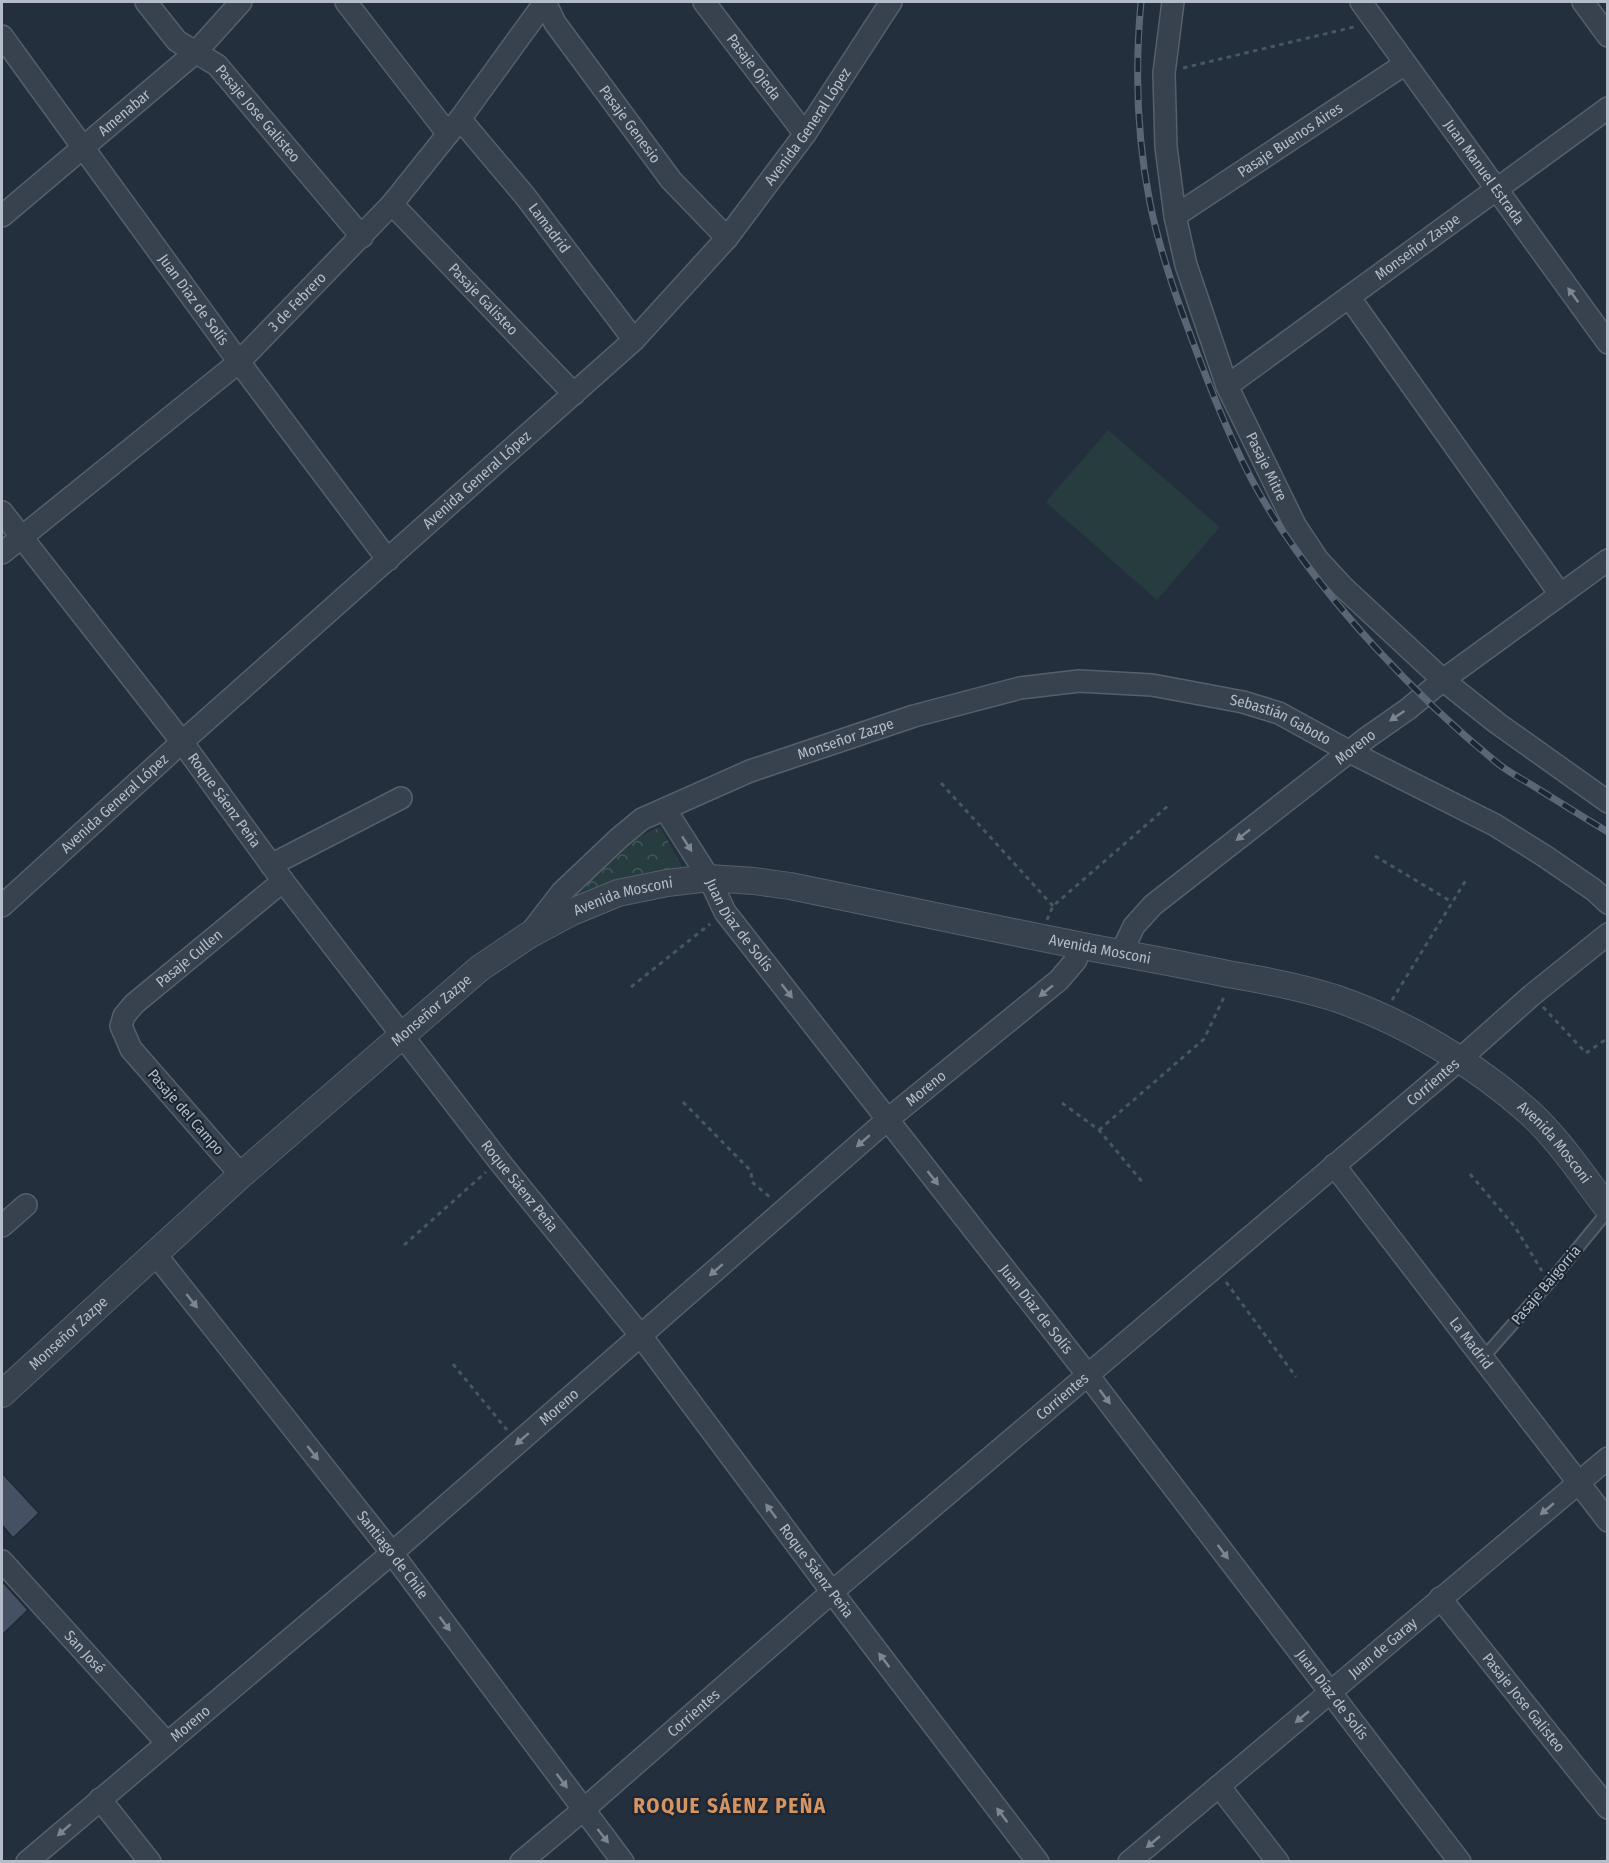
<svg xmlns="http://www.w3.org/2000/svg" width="1609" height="1863" viewBox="0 0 1609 1863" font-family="'Fira Sans Condensed',sans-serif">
<defs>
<pattern id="park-crowns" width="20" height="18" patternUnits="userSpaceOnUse" patternTransform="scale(1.5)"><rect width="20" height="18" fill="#263c3f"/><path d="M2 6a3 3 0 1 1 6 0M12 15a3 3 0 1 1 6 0" fill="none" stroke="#435659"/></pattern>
</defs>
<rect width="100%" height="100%" fill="#242f3e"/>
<path fill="url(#park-crowns)" d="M660 827 683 868 608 885 571 901 622 845Z"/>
<path fill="#263c3f" d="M1108 430 1220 527 1157 600 1046 502Z"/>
<g fill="#455162" stroke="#1f2835" stroke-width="1.5">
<path d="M2 1473 39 1513 13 1538 2 1525Z"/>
<path d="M2 1581 28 1610 2 1635Z"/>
</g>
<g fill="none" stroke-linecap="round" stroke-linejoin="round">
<g stroke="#565f6c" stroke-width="14">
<path id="service" d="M1483 1358 1549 1283 1608 1211"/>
</g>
<g stroke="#565f6c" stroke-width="24">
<g id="minor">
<path id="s1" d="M146 2 177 41 217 65 362 237"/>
<path d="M346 2 448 134"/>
<path id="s2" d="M704 2 805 134"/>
<path id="s3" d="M1173 2 1164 73 1166 147 1175 216 1186 265 1227 386 1295 525 1318 560 1343 587 1443 680 1497 723 1608 802"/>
<path id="s4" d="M1361 2 1608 343"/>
<path d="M1583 2 1608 36"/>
<path id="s5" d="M2 36 239 362 388 560"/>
<path id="s6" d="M460 119 525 196 634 340"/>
<path id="s7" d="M392 204 574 394"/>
<path id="s8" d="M2 216 196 52 241 2"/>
<path id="s9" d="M1175 216 1405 64"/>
<path d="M1349 297 1560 594"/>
<path id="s10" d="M1227 386 1608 108"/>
<path id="s11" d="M2 512 182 742 283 881 499 1161 641 1336 832 1592 1038 1862"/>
<path id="s12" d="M2 553 239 362 392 204 460 119 545 2 555 23 671 180 727 238"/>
<path id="s13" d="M665 809 709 878 725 912 1087 1374 1460 1862"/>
<path d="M271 865 401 798"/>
<path id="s14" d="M2 906 182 742 634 340 727 238 805 134 891 2"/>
<path id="s15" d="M531 932 562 892 619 838 642 819 750 771 914 716 1020 688 1079 681 1152 685 1243 702 1279 713 1350 752 1495 825 1546 857 1594 890 1608 903"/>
<path id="s16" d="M1121 953 1134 926 1153 905 1368 737 1408 709 1443 680 1608 560"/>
<path id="s17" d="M1334 1165 1608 1521"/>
<path id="s18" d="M241 1175 131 1049 121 1026 124 1016 134 1004 283 881"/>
<path d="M2 1226 26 1205"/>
<path id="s19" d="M156 1255 392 1553 623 1862"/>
<path id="s20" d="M2 1561 167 1743"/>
<path id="s21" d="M1440 1598 1608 1808"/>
<path d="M1219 1786 1278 1862"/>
<path d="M100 1799 150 1862"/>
<path id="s22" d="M27 1862 392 1553 887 1120 1059 980 1076 960 1080 945"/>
<path id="s23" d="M521 1862 583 1810 832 1592 1459 1060 1532 995 1608 934"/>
<path id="s24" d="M1129 1862 1608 1458"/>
</g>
</g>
<g stroke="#565f6c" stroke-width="28">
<g id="tertiary">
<path id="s25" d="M2 1394 241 1175 480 968 529 935 572 912 618 893 667 883 709 878 754 881 790 886C893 907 995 929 1098 949 1142 957 1185 965 1228 974 1264 980 1300 987 1335 998 1405 1022 1475 1064 1530 1113 1560 1141 1583 1176 1608 1209"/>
</g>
</g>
<g stroke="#44595c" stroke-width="3" stroke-dasharray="4.5 4.5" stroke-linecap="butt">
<path d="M1183 68 1358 26"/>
<path d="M1606 646 1608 645"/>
<path d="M941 783 1053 906"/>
<path d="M1375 856 1452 902"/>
<path d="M1047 920 1053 906 1168 806"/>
<path d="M631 987 710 924"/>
<path d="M1392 1000 1466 880"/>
<path d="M1543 1007 1586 1053 1608 1038"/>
<path d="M683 1102 751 1171 752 1182 772 1199"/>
<path d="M1062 1103 1099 1130 1144 1184"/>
<path d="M1099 1130 1204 1039 1225 995"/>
<path d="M1470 1174 1515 1227 1542 1271"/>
<path d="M404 1245 486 1172"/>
<path d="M1226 1282 1296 1377"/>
<path d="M453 1364 507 1430"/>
</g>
<use href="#service" stroke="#38414e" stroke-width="10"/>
<use href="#minor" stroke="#38414e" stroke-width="21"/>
<use href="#tertiary" stroke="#38414e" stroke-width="26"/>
<g stroke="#5a6575" stroke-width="7">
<path id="rail" d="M1141 2C1135 67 1137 138 1150 203 1161 258 1182 313 1202 366 1222 418 1243 469 1273 516 1329 604 1416 697 1496 762 1508 772 1522 779 1535 787 1559 802 1583 817 1608 832"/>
</g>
<use href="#rail" stroke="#1d2633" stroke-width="4.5" stroke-dasharray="14" stroke-linecap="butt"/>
</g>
<defs><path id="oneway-solid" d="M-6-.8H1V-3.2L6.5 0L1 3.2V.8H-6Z" transform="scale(1.5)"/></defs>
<g fill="#7c8592">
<use href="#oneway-solid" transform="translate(1573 295) rotate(-126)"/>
<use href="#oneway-solid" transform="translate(1397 716) rotate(146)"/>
<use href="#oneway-solid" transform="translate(1243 835) rotate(142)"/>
<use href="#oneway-solid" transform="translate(687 844) rotate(57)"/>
<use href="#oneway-solid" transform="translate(787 991) rotate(52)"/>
<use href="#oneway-solid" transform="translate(1046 991) rotate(141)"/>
<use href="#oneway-solid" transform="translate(863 1141) rotate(139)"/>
<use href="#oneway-solid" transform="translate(933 1178) rotate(52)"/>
<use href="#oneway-solid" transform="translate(716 1270) rotate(139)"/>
<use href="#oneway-solid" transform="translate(192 1301) rotate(52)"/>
<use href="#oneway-solid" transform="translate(1105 1397) rotate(53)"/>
<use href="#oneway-solid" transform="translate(522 1439) rotate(139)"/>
<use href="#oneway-solid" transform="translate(313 1453) rotate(52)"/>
<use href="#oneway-solid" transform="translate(1547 1509) rotate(140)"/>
<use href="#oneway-solid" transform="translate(771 1511) rotate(-127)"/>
<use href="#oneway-solid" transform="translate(1223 1552) rotate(53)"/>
<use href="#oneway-solid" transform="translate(445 1624) rotate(53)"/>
<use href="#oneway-solid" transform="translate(884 1660) rotate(-127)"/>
<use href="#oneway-solid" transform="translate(1302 1717) rotate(140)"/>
<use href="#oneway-solid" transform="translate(562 1781) rotate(53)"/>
<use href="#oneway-solid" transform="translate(1002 1815) rotate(-127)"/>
<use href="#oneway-solid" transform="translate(64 1830) rotate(139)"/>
<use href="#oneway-solid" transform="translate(603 1836) rotate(52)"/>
<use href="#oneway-solid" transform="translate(1153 1842) rotate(140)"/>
</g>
<g text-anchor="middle" stroke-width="4.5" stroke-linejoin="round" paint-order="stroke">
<g font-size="15" fill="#b4bcc9" stroke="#1d2633">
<text dy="5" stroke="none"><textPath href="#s2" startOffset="82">Pasaje Ojeda</textPath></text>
<text dy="5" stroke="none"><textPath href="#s8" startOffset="160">Amenabar</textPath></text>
<text dy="5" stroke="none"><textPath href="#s1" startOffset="160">Pasaje Jose Galisteo</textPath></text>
<text dy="5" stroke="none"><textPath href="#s12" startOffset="927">Pasaje Genesio</textPath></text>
<text dy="5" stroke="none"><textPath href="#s14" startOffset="1124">Avenida General López</textPath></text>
<text dy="5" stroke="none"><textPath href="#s9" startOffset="138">Pasaje Buenos Aires</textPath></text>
<text dy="5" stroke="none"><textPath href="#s4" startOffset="210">Juan Manuel Estrada</textPath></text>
<text dy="5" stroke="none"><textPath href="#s6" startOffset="141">Lamadrid</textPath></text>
<text dy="5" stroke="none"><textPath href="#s10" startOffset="236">Monseñor Zaspe</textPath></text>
<text dy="5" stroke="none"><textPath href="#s5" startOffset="326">Juan Díaz de Solís</textPath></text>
<text dy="5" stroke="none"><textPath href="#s7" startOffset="132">Pasaje Galisteo</textPath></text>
<text dy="5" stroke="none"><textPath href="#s12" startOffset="388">3 de Febrero</textPath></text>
<text dy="5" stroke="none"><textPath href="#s3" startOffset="483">Pasaje Mitre</textPath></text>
<text dy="5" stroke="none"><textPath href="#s14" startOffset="638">Avenida General López</textPath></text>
<text dy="5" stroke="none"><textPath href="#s15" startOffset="826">Sebastián Gaboto</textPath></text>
<text dy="5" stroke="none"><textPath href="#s15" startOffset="378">Monseñor Zazpe</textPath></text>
<text dy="5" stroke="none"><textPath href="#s16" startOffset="315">Moreno</textPath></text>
<text dy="5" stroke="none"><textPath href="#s11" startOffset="364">Roque Sáenz Peña</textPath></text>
<text dy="5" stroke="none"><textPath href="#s14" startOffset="152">Avenida General López</textPath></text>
<text dy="5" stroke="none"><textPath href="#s25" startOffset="802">Avenida Mosconi</textPath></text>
<text dy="5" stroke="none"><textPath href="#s13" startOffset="138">Juan Díaz de Solís</textPath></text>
<text dy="5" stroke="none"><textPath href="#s25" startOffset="1288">Avenida Mosconi</textPath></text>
<text dy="5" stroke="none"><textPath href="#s18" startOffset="290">Pasaje Cullen</textPath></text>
<text dy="5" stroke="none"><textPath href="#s25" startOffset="576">Monseñor Zazpe</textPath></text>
<text dy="5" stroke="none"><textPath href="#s23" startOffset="1200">Corrientes</textPath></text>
<text dy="5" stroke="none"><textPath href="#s22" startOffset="1186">Moreno</textPath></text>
<text transform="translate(186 1112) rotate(49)" y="5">Pasaje del Campo</text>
<text dy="5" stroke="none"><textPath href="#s25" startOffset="1794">Avenida Mosconi</textPath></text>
<text dy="5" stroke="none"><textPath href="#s11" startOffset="850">Roque Sáenz Peña</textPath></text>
<text transform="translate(1546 1285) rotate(-50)" y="5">Pasaje Baigorria</text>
<text dy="5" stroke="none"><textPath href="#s13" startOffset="624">Juan Díaz de Solís</textPath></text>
<text dy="5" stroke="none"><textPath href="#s25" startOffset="90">Monseñor Zazpe</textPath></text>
<text dy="5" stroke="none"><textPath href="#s17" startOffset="225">La Madrid</textPath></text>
<text dy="5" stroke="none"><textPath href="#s23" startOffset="714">Corrientes</textPath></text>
<text dy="5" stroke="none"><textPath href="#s22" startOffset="700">Moreno</textPath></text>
<text dy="5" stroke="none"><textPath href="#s19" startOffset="382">Santiago de Chile</textPath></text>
<text dy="5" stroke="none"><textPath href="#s11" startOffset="1336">Roque Sáenz Peña</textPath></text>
<text dy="5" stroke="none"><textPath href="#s24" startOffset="332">Juan de Garay</textPath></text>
<text dy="5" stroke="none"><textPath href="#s20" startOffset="123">San José</textPath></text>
<text dy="5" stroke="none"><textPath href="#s13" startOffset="1110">Juan Díaz de Solís</textPath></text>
<text dy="5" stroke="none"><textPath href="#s21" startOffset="134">Pasaje Jose Galisteo</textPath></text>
<text dy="5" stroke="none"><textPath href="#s23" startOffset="228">Corrientes</textPath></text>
<text dy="5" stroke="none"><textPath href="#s22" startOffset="214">Moreno</textPath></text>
</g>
<g font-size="21" font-weight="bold" letter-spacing="1.5" fill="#d59563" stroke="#1d2633">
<text x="730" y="1813">ROQUE SÁENZ PEÑA</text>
</g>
</g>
<rect width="1609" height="1863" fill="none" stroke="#b4bcc9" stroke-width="6"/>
</svg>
